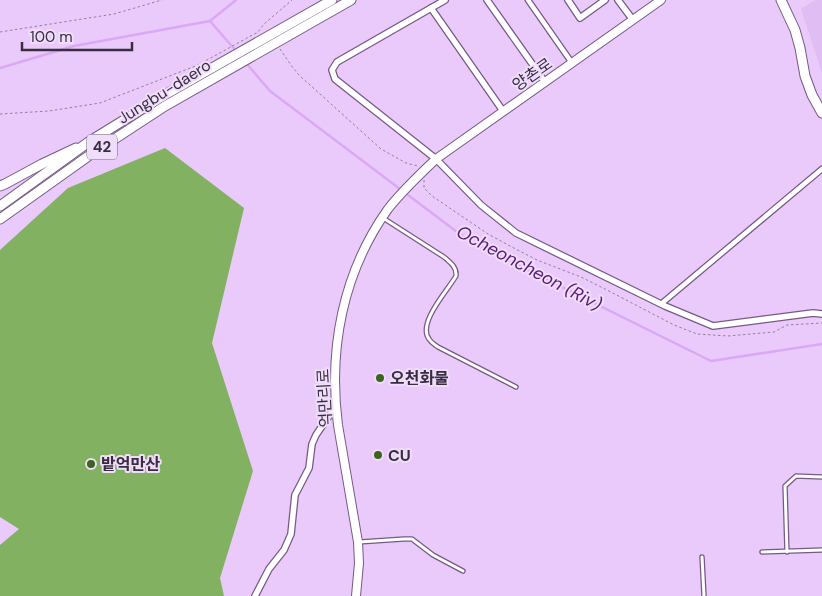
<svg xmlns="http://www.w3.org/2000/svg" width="822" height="596" viewBox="0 0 822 596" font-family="'DM Sans','Noto Sans KR',sans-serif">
<rect width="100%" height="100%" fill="#e9cafa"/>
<path fill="#e0bdf3" d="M815 0H822V73L801 9Z"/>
<path fill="#82b161" d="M165 148 244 208 212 343 253 471 220 578 224 596H0V545L19 529 0 517V250L68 188Z"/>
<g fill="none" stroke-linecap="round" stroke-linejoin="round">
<g stroke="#dba8f6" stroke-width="2.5">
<path d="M210 21 236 51"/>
<path d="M246 63 270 91 469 241 711 361 822 344"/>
<path d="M0 68 74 46 210 21 236 0"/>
</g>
<g stroke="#765a85" stroke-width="5.5">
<g id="service">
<path d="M383 218 444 257C450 262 457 267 456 276 448 290 417 323 429 339 431 342 435 345 438 347L516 387"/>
<path d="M359 542 404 539H412L433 555 463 571"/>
<path d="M762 552 822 550"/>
<path d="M787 552 785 486 796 476 822 477"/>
<path d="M702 557 704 596"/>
</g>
</g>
<g stroke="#765a85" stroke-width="7">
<g id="pedestrian">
<path d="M528 0 572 63"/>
<path d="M661 304 822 169"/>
</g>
</g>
<g stroke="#765a85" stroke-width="8">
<g id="minor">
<path d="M445 0 337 62 332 70 335 79 436 159 481 205 516 233 665 306 713 326 813 313 822 314"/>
<path d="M487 0 545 82"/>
<path d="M568 0 580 18 605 0"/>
<path d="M618 0 633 20"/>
<path d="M431 8 503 111"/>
<path d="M255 596 269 569 284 550 288 541 291 534 295 495 309 468 312 444 316 435 335 407"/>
</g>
</g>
<g stroke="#765a85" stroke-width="10">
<path id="tertiary" d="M356 596 359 563 358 542 338 425C328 349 343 272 388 209 402 191 419 175 436 159L661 0"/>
</g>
<g stroke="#765a85" stroke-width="11">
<g id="secondary">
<path d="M781 0 795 30 800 48 805 76 812 95 822 113"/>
<path d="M0 186 5 184 42 164 76 148"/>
</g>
</g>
<g stroke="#765a85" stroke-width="11">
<g id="primary">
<path d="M0 206 90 141 168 93 332 0"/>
<path d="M0 219 87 157 165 106 351 0"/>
</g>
</g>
<g stroke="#947ea0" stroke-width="1" stroke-dasharray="2.5 2.5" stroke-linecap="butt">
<path d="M0 32 114 14 162 0"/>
<path d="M280 49 293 68 300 76 381 149 406 163 418 166"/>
<path d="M0 114 49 111 100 103 198 65 258 32 264 24 292 0"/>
<path d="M424 180V188L432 196 488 234 510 246 537 260 581 277 605 289 674 325 697 334 728 336 774 332 787 325 822 323"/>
</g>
<use href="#service" stroke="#fff" stroke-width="3"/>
<use href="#pedestrian" stroke="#fff" stroke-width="4.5"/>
<use href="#minor" stroke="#fff" stroke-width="5.5"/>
<use href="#tertiary" stroke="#fff" stroke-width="8"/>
<use href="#secondary" stroke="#fff" stroke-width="9"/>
<use href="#primary" stroke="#fff" stroke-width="9"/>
</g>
<g fill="#3d641e" stroke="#efddfa" stroke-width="2">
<circle cx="380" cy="378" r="5"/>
<circle cx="378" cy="455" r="5"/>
<circle cx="91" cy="464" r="5"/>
</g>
<g text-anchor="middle" stroke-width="4" stroke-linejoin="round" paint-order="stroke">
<rect fill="#efddfa" stroke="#706278" stroke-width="1" x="87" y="134.5" width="30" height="25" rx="4"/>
<g font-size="15" font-weight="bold" fill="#392d40">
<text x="102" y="152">42</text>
</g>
<g font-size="16" fill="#392d40" stroke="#efddfa">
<text transform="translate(532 74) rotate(-35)" y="6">양촌로</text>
<text transform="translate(164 91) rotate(-32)" y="6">Jungbu-daero</text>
<text transform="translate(324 398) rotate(-93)" y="6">억만리로</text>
</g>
<g font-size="16" font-weight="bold" fill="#392d40" stroke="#efddfa" text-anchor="start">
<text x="390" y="384">오천화물</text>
<text x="388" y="461">CU</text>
<text x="101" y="470">밭억만산</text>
</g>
<g font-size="18" font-style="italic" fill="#591a74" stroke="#efddfa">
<text transform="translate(529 268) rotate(28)" y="6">Ocheoncheon (Riv)</text>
</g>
</g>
<path d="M22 42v8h110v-8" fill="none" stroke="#392d40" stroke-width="2.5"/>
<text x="30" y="42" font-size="15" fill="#392d40" stroke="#efddfa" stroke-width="4" paint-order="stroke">100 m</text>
</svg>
